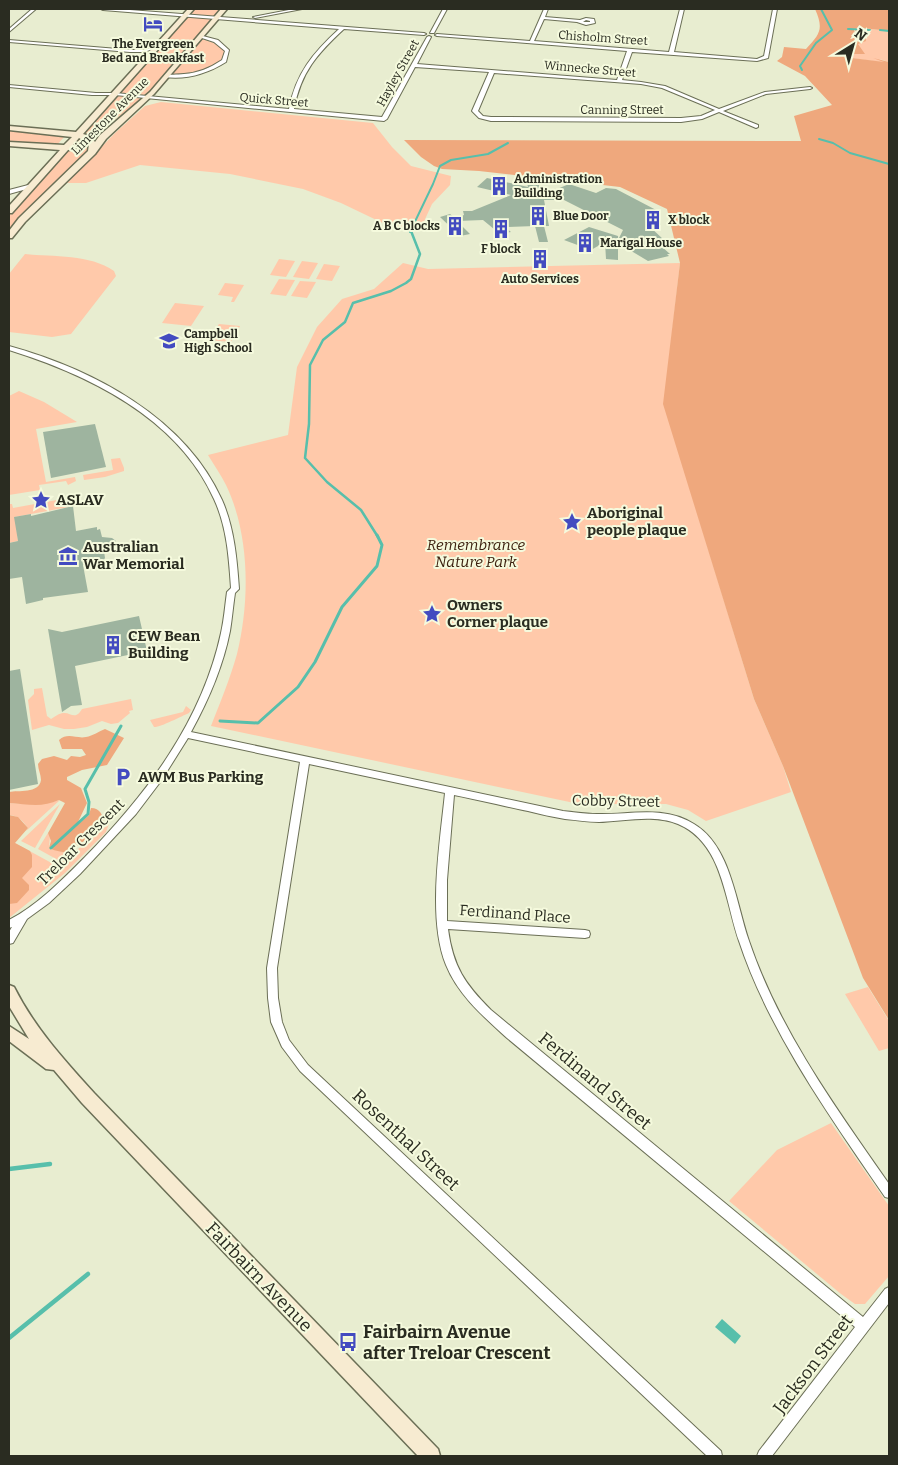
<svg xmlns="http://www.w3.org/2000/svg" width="898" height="1465" viewBox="0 0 898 1465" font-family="Bitter,serif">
<rect width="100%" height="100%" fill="#e8edd0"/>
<g fill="#ffc9aa">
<path d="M195 9H221C198 36 175 64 151 90 130 111 98 126 86 154L9 237V216Z"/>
<path d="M863 28 889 31V62L879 59 887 63 851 58Z"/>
<path d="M202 39 214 43 225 51 223 61 204 71 170 75Z"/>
<path d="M161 102 373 123 392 147 411 166 451 176 450 185 432 204 421 228 389 226 341 203 303 189 230 174 140 165 86 183H67L115 133 145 106Z"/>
<path d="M9 130 66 135 54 148 9 144Z"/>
<path d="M25 254C54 257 90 254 114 271L116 276 71 334 52 337 9 332V274Z"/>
<path d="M279 259 295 261 286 277 270 275Z"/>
<path d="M302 261 318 263 309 279 293 277Z"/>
<path d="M403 263 428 269 680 263 664 404 754 699 783 766 791 792 706 821 688 810 666 804H579L211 726C220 703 230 679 237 654 250 601 250 535 226 485 221 475 214 465 208 455L288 435 297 367 317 327 342 299 374 289Z"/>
<path d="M324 264 340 266 332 281 316 279Z"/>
<path d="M279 279 295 280 286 296 270 294Z"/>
<path d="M300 281 316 282 307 298 291 296Z"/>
<path d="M225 283 244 285 234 302H231L233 297 218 295Z"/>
<path d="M175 303 204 306 191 326 162 323Z"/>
<path d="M219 324 240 326 231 342 209 340Z"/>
<path d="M19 391 44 402 77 422 36 429 46 482 75 477 76 481 68 485 66 481 39 485 40 490 9 495V396Z"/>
<path d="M120 458 124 468V471L105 477 84 480 83 475 113 470 111 459Z"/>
<path d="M73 497 74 506 15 517 18 541 9 543V504H12L13 508Z"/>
<path d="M42 688 47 716 51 719C54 717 60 713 63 713 71 712 75 721 82 709L131 699 133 710 129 711 130 713 118 723 111 724 102 721 87 727 74 729H64L49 725 32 730 28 700 34 694V689Z"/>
<path d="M186 706 191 710 189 713C182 716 159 728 154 727L150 720 183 712Z"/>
<path d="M60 800 26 831 28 828C22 820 19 816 9 815V803C31 804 38 806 60 800Z"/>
<path d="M60 804 35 848 21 841Z"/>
<path d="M109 824 106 832 65 873 9 918V842L15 843 57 866Z"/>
<path d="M48 833 50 835 49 848 63 852 73 849 58 860 38 849Z"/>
<path d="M868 987 889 1021V1048L879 1051 845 994Z"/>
<path d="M831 1123 889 1206V1276L865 1304H855L841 1294 729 1201 777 1150Z"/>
</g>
<g fill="#efa87d">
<path d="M815 9H889V31L863 28 866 41 858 44 865 54H854L852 58 884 62 873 58 889 62V1020L863 978 783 766 754 699 663 404 680 263 667 209 620 187 479 171 442 169 434 166 421 157 404 140 801 141 794 116 832 105 805 76 777 61 782 57 784 47 806 49C820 34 824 29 815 9Z"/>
<path d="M105 729 124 738 107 765 82 770 67 777V780L81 788 87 803 78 822H81L89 815 91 808C100 808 103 815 104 823 98 831 74 850 65 852 60 852 53 850 49 848L51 841 48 833 65 803 59 800C42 808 27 804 9 803V792C18 790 39 794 41 780 41 775 38 769 38 764L42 759 54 756 67 760 71 756 80 757 86 755 82 749H62L59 740C68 732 76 739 86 737 93 736 99 731 105 729Z"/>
<path d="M9 815 18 817 28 828 15 843 30 851 32 855V867L22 878 29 885V890L17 903 9 904Z"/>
</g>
<path fill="#57bfab" d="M722 1319 741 1336 735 1344 715 1327Z"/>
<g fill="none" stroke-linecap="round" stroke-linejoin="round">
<g stroke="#57bfab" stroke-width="2">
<path d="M848 29 870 30"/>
<path d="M880 30 889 31"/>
<path d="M802 70 800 66 816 43 832 30 821 9"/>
<path d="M819 139 833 143 850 153 889 164"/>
<path d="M410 232 433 184 440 166 451 160 488 154 508 143"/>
</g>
<path stroke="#57bfab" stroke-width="2.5" d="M378 537 361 510 327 482 305 458 309 424 310 365 323 340 345 322 353 303 391 291 406 283 411 279 420 254 411 231"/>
<g stroke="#57bfab" stroke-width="3">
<path d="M220 721 258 723 298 687 315 662 342 607 377 566 382 545 377 535"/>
<path d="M51 848 88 814 89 802 85 789 121 726"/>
</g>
<g stroke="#57bfab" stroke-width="4.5">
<path d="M9 1169 50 1164"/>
<path d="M9 1338 88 1274"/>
</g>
</g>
<g fill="#9eb49f">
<path d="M487 178 528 187 527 183H538L543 195 569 184 596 193 606 188 616 189 658 211 661 225H648L665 241H662L667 245 661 246 670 254H667L669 256 648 261 618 243V260L606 259 605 242 591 250 564 240 589 227 618 236V240L623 230 564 200H544L549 226H544L548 242H539L535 226 505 227 511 232 500 234 483 220 457 221 470 234 460 236 440 217 450 214 455 218 464 215 463 211H472L511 195 477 187Z"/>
<path d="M95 424 106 467 51 478 43 432Z"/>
<path d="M73 506 76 531 97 527V530L100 529 102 537 112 538 116 541 114 544 104 551 105 558 103 561 83 565 88 592 43 598V600L26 604 22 577 9 579V543L18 541 14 517 31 514V516Z"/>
<path d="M139 616 147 651 75 666 82 705 71 706 62 712 48 629 62 632Z"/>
<path d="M20 669 38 784 9 790V671Z"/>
</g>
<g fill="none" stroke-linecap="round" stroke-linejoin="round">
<g stroke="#6b6f56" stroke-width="2">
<g id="street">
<path d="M32 9H36L9 32V29Z"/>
<path d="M101 9H117L424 33 426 34 424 35 344 29C317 54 301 72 294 109L382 117 427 37 429 36 431 37 417 64 617 80 627 51 437 36 435 35 437 34 530 41 544 9H548L545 17 580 20 586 18 594 19 595 23 586 25 577 22 544 19 534 41 669 52 680 9H684L674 52 757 59 764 56 773 9H777L768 58 757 61 632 52 622 80 641 82 665 86 719 109 765 92 810 87 812 88 810 89 766 94 723 111 758 125V127L756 128 719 112 702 119 681 122 491 121 479 118 472 111 489 72 415 67 387 119 384 121 115 95H92L9 87V85L96 93H115L289 109C296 73 313 53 339 29L103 10ZM586 20 590 21V22H583ZM494 73 641 84 662 88 715 110 701 116 681 118 491 117 483 116 478 111Z"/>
<path d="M294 9H302L255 18 253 17Z"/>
<path d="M443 9H447L434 33H430Z"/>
<path d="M199 35 218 40 229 50 226 62C207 74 186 80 164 77V76C169 74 177 75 184 74 198 73 210 68 222 60L225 51 214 42 199 37Z"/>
<path d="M9 40 130 50H144L157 46 159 47 144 52H130L9 42Z"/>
<path d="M32 184 34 185V187L9 194V190Z"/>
<path d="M9 346C92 369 185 417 222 500 234 527 237 559 239 589L235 593C233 606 232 619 230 631 223 667 208 701 191 732L563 811C574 812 586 814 597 814 630 815 663 805 694 824 731 846 736 904 749 941 779 1030 836 1108 889 1184V1198L885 1197C831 1118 769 1032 739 941 725 901 723 843 678 824 654 814 625 821 599 822 588 822 577 820 565 819 553 817 540 814 528 811 504 806 479 800 454 795L447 880V921L585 930 589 931 590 934 589 937 585 938 448 929C453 967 465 984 491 1010L863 1317 885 1289 889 1287V1303L772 1456H757L759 1451 855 1327 507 1038C484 1017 458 995 446 965 427 918 440 843 445 793L309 764 277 968 278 998 282 1022 289 1040 308 1065 721 1451 722 1456H707L300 1071 282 1047 271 1022 268 998 267 968 300 762 188 738 161 781 136 814 80 874 49 903 27 919 13 943 9 944V932L12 927 9 928V920C38 905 62 880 85 857 147 794 202 721 221 633 224 620 225 606 227 592L231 588C229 558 227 527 214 499 178 418 89 375 9 350Z"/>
</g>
</g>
<g stroke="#6b6f56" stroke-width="3">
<g id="secondary">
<path d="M188 9H194L83 134 90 136 95 142 100 135 150 92 221 9H227L154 94 106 139 95 154 25 222 12 238H9V231L19 218 88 151 89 144 79 138 73 145 76 147 75 149 68 150 12 213H9V206L60 150 9 146V142L64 145 72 137 9 130V126L76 132Z"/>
<path d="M9 985 14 987C34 1027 64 1060 94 1093L438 1449 440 1456H418L82 1103 54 1070 46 1069 9 1041V1026L29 1039 9 1006Z"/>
</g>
</g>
<use href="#street" fill="#fff" fill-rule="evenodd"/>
<use href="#secondary" fill="#f7ebd1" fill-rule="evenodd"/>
</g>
<defs>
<g id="hotel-bare" transform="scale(1.5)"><path d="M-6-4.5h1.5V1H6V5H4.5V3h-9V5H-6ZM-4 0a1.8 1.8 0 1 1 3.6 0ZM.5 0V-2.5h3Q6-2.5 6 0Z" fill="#434bc0" stroke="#f5fadd" stroke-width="2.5" paint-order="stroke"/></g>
<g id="building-bare" transform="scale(1.5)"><path d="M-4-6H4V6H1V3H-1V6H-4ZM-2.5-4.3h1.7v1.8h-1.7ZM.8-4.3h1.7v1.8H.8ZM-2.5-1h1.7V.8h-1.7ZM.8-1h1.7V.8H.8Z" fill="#434bc0" stroke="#f5fadd" stroke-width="2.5" paint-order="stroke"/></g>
<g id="school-bare" transform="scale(1.5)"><path d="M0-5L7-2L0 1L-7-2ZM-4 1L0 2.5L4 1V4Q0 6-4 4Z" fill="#434bc0" stroke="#f5fadd" stroke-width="2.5" paint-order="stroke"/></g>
<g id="sight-bare" transform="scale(1.5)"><path d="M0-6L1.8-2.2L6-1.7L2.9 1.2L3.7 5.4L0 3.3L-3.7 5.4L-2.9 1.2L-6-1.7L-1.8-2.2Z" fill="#434bc0" stroke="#f5fadd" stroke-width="2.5" paint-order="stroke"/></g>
<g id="museum-bare" transform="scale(1.5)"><path d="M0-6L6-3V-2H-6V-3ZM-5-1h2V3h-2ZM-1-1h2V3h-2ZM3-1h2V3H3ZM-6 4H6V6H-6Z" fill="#434bc0" stroke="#f5fadd" stroke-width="2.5" paint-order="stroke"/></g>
<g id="parking-bare" transform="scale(1.5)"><path d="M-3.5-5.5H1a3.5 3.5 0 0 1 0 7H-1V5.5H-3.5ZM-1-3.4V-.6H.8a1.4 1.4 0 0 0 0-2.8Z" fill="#434bc0" stroke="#f5fadd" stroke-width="2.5" paint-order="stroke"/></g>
<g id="bus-bare" transform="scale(1.5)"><path d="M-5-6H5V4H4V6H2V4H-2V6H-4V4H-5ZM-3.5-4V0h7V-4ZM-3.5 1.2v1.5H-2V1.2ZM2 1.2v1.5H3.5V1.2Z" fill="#434bc0" stroke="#f5fadd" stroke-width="2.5" paint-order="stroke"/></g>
</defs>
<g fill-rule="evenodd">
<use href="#hotel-bare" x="153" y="24"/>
<use href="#building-bare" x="499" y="186"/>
<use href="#building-bare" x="538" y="216"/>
<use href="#building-bare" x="653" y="220"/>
<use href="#building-bare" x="455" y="226"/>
<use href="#building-bare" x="501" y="229"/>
<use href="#building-bare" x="585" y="243"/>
<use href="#building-bare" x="540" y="259"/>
<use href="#school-bare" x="169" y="341"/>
<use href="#sight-bare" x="41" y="500"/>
<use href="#sight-bare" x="572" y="522"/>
<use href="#museum-bare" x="68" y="556"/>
<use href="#sight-bare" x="432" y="614"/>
<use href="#building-bare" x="113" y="645"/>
<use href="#parking-bare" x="123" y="777"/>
<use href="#bus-bare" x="348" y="1342"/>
</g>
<g text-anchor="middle" stroke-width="4" stroke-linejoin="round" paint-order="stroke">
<g font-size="12" fill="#2a2c21" stroke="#f5fadd">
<text transform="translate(603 38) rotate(4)" y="4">Chisholm Street</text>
<text transform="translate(590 69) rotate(5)" y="4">Winnecke Street</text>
<text transform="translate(398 73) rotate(-61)" y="4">Hayley Street</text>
<text transform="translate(274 100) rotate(5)" y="4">Quick Street</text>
<text x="622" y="114">Canning Street</text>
<text transform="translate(110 116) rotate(-45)" y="4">Limestone Avenue</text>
</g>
<g font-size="12" font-weight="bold" fill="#2a2c21" stroke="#f5fadd" text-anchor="start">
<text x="153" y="48" text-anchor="middle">The Evergreen<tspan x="153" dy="14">Bed and Breakfast</tspan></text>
<text x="514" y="183">Administration<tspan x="514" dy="14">Building</tspan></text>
<text x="553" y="220">Blue Door</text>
<text x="668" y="224">X block</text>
<text x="440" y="230" text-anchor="end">A B C blocks</text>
<text x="600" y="247">Marigal House</text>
<text x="501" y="253" text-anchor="middle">F block</text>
<text x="540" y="283" text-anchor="middle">Auto Services</text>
<text x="184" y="338">Campbell<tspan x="184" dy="14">High School</tspan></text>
</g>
<g font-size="15" font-weight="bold" fill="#2a2c21" stroke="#f5fadd" text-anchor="start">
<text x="56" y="505">ASLAV</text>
<text x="587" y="518">Aboriginal<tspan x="587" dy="17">people plaque</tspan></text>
<text x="83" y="552">Australian<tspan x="83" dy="17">War Memorial</tspan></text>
<text x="447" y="610">Owners<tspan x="447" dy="17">Corner plaque</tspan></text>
<text x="128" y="641">CEW Bean<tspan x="128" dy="17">Building</tspan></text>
<text x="138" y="782">AWM Bus Parking</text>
</g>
<g font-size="15" font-style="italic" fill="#3e2210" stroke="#f5fadd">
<text x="476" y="550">Remembrance<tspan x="476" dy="17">Nature Park</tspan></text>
</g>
<g font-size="15" fill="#2a2c21" stroke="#f5fadd">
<text transform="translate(616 801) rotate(1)" y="5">Cobby Street</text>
<text transform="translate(81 842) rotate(-45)" y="5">Treloar Crescent</text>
<text transform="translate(515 914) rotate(4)" y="5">Ferdinand Place</text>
</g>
<g font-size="18" fill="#2a2c21" stroke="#f5fadd">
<text transform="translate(595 1081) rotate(40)" y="6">Ferdinand Street</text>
<text transform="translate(406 1140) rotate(43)" y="6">Rosenthal Street</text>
<text transform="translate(259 1277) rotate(46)" y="6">Fairbairn Avenue</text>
<text transform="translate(813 1364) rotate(-53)" y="6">Jackson Street</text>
</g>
<g font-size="18" font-weight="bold" fill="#2a2c21" stroke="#f5fadd" text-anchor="start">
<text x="363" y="1338">Fairbairn Avenue<tspan x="363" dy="21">after Treloar Crescent</tspan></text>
</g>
</g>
<rect width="898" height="1465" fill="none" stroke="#2a2c21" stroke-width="20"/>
<g transform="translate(853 45) rotate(37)" stroke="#f5fadd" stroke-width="4" paint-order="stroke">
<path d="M0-4L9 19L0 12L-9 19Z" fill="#2a2c21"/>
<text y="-8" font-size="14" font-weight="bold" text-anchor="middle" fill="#2a2c21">N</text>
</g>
</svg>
